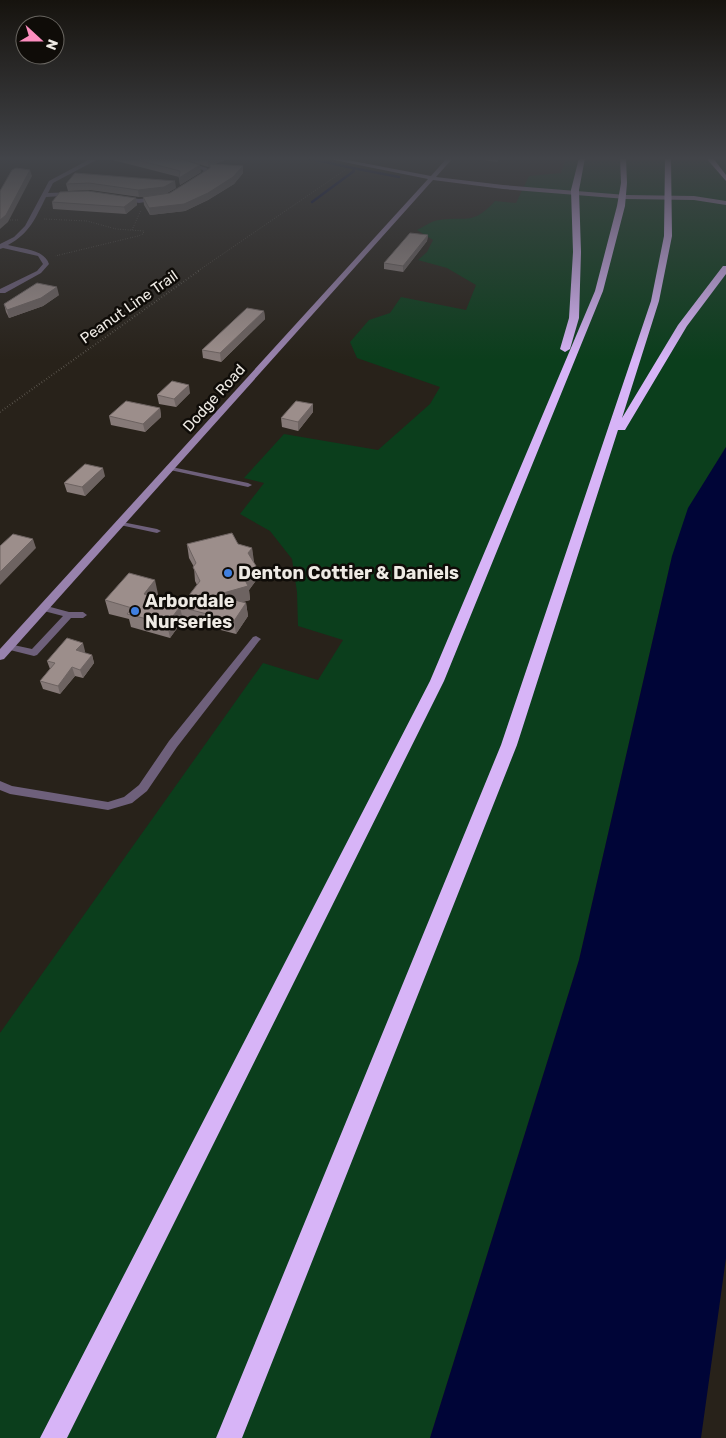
<svg xmlns="http://www.w3.org/2000/svg" width="726" height="1438" viewBox="0 0 726 1438" font-family="Rubik,sans-serif">
<rect width="100%" height="100%" fill="#28221a"/>
<path fill="#0b3e1c" d="M566 158H726V447L709 475 670 565 579 960 430 1438H0V1033L263 663 318 680 343 640 298 626 297 592 292 559 270 531 240 514 264 483 244 478 284 434 378 450 430 404 440 387 357 358 350 342 369 320 390 313 401 297 466 310 476 285 447 268 418 260 427 252 433 240 417 230C424 227 431 221 439 220 467 216 472 226 495 201L516 203 529 176 561 173Z"/>
<path fill="#000537" d="M726 447V1258L701 1438H430L579 960 672 556 688 508Z"/>
<g fill="none" stroke-linecap="round" stroke-linejoin="round">
<g stroke="#000537" stroke-width="2.5">
<path d="M306 158 353 168 354 171 312 202"/>
<path d="M353 168 399 177"/>
</g>
<g stroke="#726d65" stroke-width="1" stroke-dasharray="0.5 2" stroke-linecap="butt">
<path d="M44 219 87 221 116 229 144 231 143 234 138 236 55 256"/>
<path d="M0 220H20"/>
<path d="M132 230 141 210"/>
<path d="M198 271 345 170"/>
</g>
<path stroke="#726d65" stroke-width="2" stroke-dasharray="0.5 2.5" stroke-linecap="butt" d="M0 412 200 270"/>
<g fill="#6e607b" fill-rule="evenodd">
<path d="M167 466 248 483 252 485 248 487 170 470 166 468Z"/>
<path d="M117 521 157 529 161 531 157 533 120 525 116 523Z"/>
<path d="M43 605 69 612H83L87 615 83 618H71L37 655 34 656 6 649 4 647 9 644 32 649 63 616 40 610 39 608Z"/>
<path d="M256 636 261 639 259 641 177 747 147 791 132 803 108 810 10 794 0 790V781L12 786 108 802 124 797 139 785 169 741 253 637Z"/>
</g>
<g fill="#6e607b" fill-rule="evenodd">
<path d="M92 158H100L53 183 48 193 75 192 77 195 46 197C35 219 30 233 8 245 22 249 44 249 49 264L41 273 5 293H0V289L37 271 43 264 38 256 3 248 0 249V244L14 237 25 226 49 181Z"/>
<path d="M163 158H173L207 168 210 173 199 181H195V179L204 173 203 170Z"/>
<path d="M120 196 139 199 160 197 163 199 139 203 118 199Z"/>
</g>
<path fill="#9882ad" fill-rule="evenodd" d="M324 158H337L431 176 447 158H453L436 177 503 185 626 195 694 196 726 201V205L694 200 626 199 503 189 433 180 4 659 0 660V649L428 179Z"/>
<g fill="#d7b4f7" fill-rule="evenodd">
<path d="M579 158H585L579 190 581 252 579 318 570 349 565 352 560 349 569 318 573 252 571 190Z"/>
<path d="M620 158H626L627 183 625 206 603 291 444 681 67 1438H40L430 681 595 291 617 206 621 183Z"/>
<path d="M665 158H671L672 236 659 301 622 418 678 325 723 266H726V274L687 326 625 430H618L517 745 242 1438H216L501 745 651 301 664 236Z"/>
<path d="M706 158H713L726 175V181Z"/>
</g>
</g>
<g fill="#867a78">
<path d="M105 158H178L201 172 180 185 179 177Z"/>
<path d="M180 158H230L214 164 243 166V173L234 184 208 200 185 211 150 215 144 205 143 197 154 196 139 197 90 190 68 191 66 184 75 173 176 188 167 193H170L210 168V166L208 167Z"/>
<path d="M477 158H500L497 162 477 159Z"/>
<path d="M136 198 137 205 126 214 53 209 52 202Z"/>
<path d="M428 235 427 241 403 272 384 269V263Z"/>
<path d="M59 295 43 306 9 318 6 312 4 304Z"/>
<path d="M264 311 265 319 221 362 203 358 202 350Z"/>
<path d="M190 393 176 407 159 404 157 395Z"/>
<path d="M313 404V412L298 431 282 427 281 418Z"/>
<path d="M160 408 161 417 145 432 111 425 109 416Z"/>
<path d="M105 476 85 496 67 492 64 483Z"/>
<path d="M187 544H238L252 548 253 561 256 566 257 579 249 590 250 600 242 602 246 603 248 616 236 634 183 620 170 638 131 627 129 619 109 614 105 600 158 594 155 597 182 604 197 585 195 581 194 567 189 558Z"/>
<path d="M85 651 84 653 92 655 94 663 83 678 75 676 60 694 43 689 40 681 50 669 47 661Z"/>
</g>
<g fill="#6d6361">
<path d="M212 158H230L208 167V160Z"/>
<path d="M200 165 201 172 180 185 179 178Z"/>
<path d="M243 166V173L234 184 208 200 185 211 150 215 149 208Z"/>
<path d="M30 170 32 176 8 222 0 229V220Z"/>
<path d="M175 181 176 188 165 194 139 197 138 190Z"/>
<path d="M136 198 137 205 126 214 124 207Z"/>
<path d="M428 235 427 241 403 272V266Z"/>
<path d="M57 287 59 295 43 306 9 318 7 310Z"/>
<path d="M264 311 265 319 221 362 220 353Z"/>
<path d="M189 385 190 393 176 407 174 399Z"/>
<path d="M313 404V412L298 431V422Z"/>
<path d="M160 408 161 417 145 432 143 424Z"/>
<path d="M103 468 105 476 85 496 82 487Z"/>
<path d="M33 539 36 548 0 585V572Z"/>
<path d="M252 548 254 561 250 566 248 553Z"/>
<path d="M256 566 257 579 249 590 250 600 219 609 216 595 245 580Z"/>
<path d="M155 580 158 594 147 608 144 594Z"/>
<path d="M246 603 248 616 236 634 234 621Z"/>
<path d="M180 607 183 620 170 638 167 624Z"/>
<path d="M83 643 85 651 79 659 76 650Z"/>
<path d="M92 655 94 663 83 678 80 670Z"/>
<path d="M72 667 75 676 60 694 58 686Z"/>
</g>
<g fill="#9c8e8b" stroke="#6d6361">
<path d="M130 158H178L200 165 179 178 180 171Z"/>
<path d="M201 158H212L208 160Z"/>
<path d="M210 164 243 166 233 177 208 193 184 204 149 208 143 197 170 193 210 168Z"/>
<path d="M16 168 30 170 6 215 0 220V191L12 170Z"/>
<path d="M75 173 175 181 164 187 138 190 89 183 66 184Z"/>
<path d="M88 191 136 198 124 207 52 202 60 192Z"/>
<path d="M410 233 428 235 403 266 384 263Z"/>
<path d="M37 283 57 287 41 298 7 310 4 304Z"/>
<path d="M247 308 264 311 220 353 202 350Z"/>
<path d="M172 381 189 385 174 399 157 395Z"/>
<path d="M126 401 160 408 143 424 109 416Z"/>
<path d="M296 401 313 404 298 422 281 418Z"/>
<path d="M85 464 103 468 82 487 64 483Z"/>
<path d="M232 533 238 544 252 548 248 553 256 566 245 580 248 586 216 595 246 603 234 621 180 607 200 581 193 567 196 563 187 544Z"/>
<path d="M13 534 33 539 0 572V546Z"/>
<path d="M129 573 155 580 144 594 182 604 167 624 127 614 132 608 105 600Z"/>
<path d="M67 638 83 643 76 650 92 655 80 670 72 667 58 686 40 681 55 663 47 661Z"/>
</g>
<linearGradient id="sky" x2="0" y2="1"><stop stop-color="#16130e"/><stop offset="0.44" stop-color="#424449"/><stop offset="1" stop-color="#424449" stop-opacity="0"/></linearGradient>
<rect width="726" height="360" fill="url(#sky)"/>
<g fill="#3f7fe0" stroke="#0f0c08" stroke-width="2">
<circle cx="228" cy="573" r="5"/>
<circle cx="135" cy="611" r="5"/>
</g>
<g text-anchor="middle" stroke-width="5" stroke-linejoin="round" paint-order="stroke">
<g font-size="15" fill="#eeeae4" stroke="#0f0c08">
<text transform="translate(129 307) rotate(-35)" y="5">Peanut Line Trail</text>
<text transform="translate(214 398) rotate(-48)" y="5">Dodge Road</text>
</g>
<g font-size="18" font-weight="bold" fill="#eeeae4" stroke="#0f0c08" text-anchor="start">
<text x="238" y="579">Denton Cottier &amp; Daniels</text>
<text x="145" y="607">Arbordale<tspan x="145" dy="21">Nurseries</tspan></text>
</g>
</g>
<g transform="translate(40 40) rotate(111)"><circle r="24" fill="#0f0c08" stroke="#686560"/>
<path d="M0-4L9 19L0 12L-9 19Z" fill="#fd8ebf"/>
<text y="-8" font-size="14" font-weight="bold" text-anchor="middle" fill="#eeeae4">N</text>
</g>
</svg>
